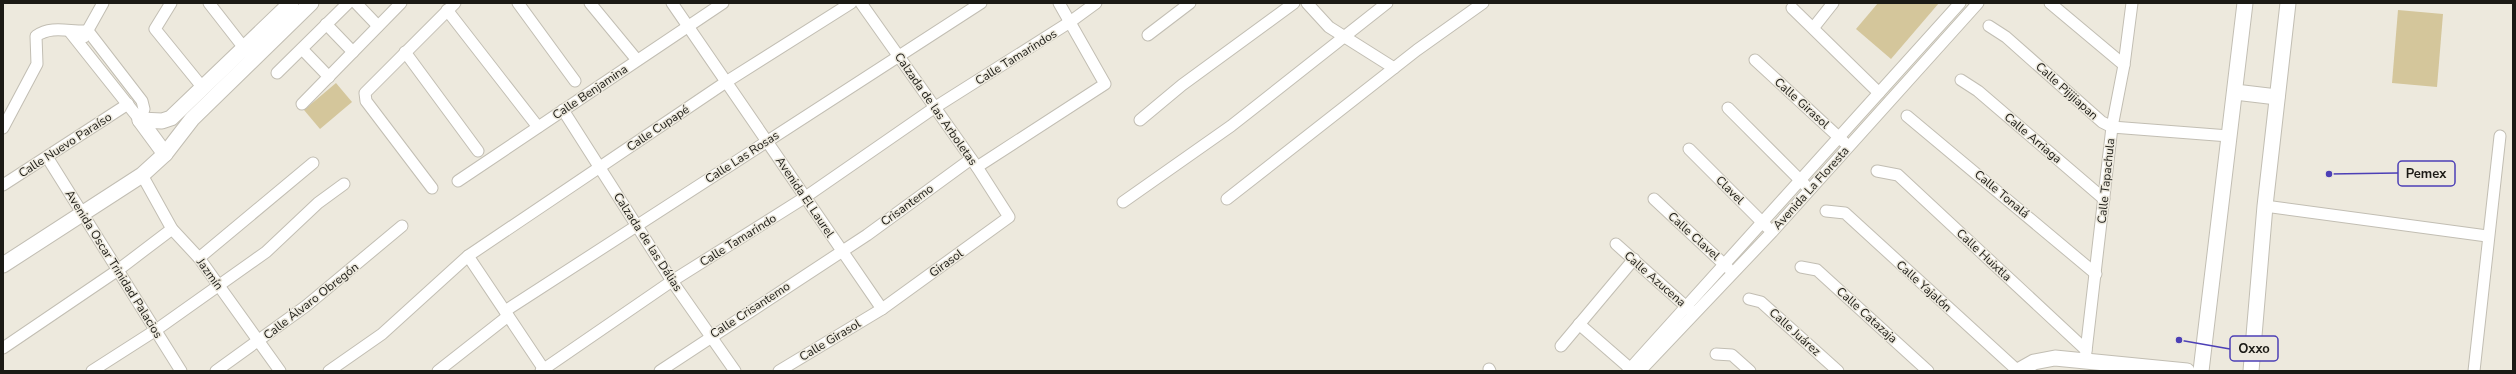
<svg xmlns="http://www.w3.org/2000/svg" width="2516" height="374" viewBox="0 0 2516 374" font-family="'Nunito Sans',sans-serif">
<rect width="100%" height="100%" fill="#ede9dd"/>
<g fill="#d4c69b">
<path d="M1878 3H1939L1891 59 1856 29Z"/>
<path d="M2398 10 2443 14 2437 87 2392 83Z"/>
<path d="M336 83 352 102 320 129 304 110Z"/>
</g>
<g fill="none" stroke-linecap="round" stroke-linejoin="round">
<g stroke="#c2beb3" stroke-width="13">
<g id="street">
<path d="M171 3 155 29 203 88"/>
<path d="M209 3 248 53"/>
<path d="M356 3 378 26"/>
<path d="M518 3 575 81"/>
<path d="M590 3 637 60"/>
<path d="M672 3 882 309"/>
<path d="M1307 3 1329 27 1394 68"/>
<path d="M2050 3 2124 65"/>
<path d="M1792 8 1879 93"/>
<path d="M447 10 538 127"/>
<path d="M326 24 353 52"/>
<path d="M1989 26 2006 37 2102 122 2112 127 2229 136"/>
<path d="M1814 27 1833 3"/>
<path d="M70 32 140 120"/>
<path d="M1148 35 1190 3"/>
<path d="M84 37 103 3"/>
<path d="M302 49 329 77"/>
<path d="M405 52 478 151"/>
<path d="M1755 60 1844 142"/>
<path d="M277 73 348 3"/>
<path d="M1961 80 1978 91 2104 199"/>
<path d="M302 104 401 3"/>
<path d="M1728 108 1805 185"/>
<path d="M563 110 672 281 735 371"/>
<path d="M1907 116 2096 274"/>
<path d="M1140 120 1182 85 1294 3"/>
<path d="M3 128 37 64 36 36C52 25 69 32 88 31L142 101 144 109 140 120"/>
<path d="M1689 149 1767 227"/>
<path d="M47 157 181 371"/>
<path d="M977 167 1105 84 1059 3"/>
<path d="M1877 171 1898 175 2086 350"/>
<path d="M142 175 172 229 199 258 280 371"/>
<path d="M458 181 723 3"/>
<path d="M3 185 128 104"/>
<path d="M432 188 366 101 365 93 455 3"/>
<path d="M1227 199 1417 50 1483 3"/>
<path d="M1654 199 1728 268"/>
<path d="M1123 202 1231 126 1387 3"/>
<path d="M2265 206 2487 236"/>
<path d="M1826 211 1845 213 2018 371"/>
<path d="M1616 244 1691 311"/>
<path d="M468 256 545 371"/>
<path d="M199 258 313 163"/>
<path d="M1801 267 1817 270 1928 371"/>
<path d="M1749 299 1761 302 1838 371"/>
<path d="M505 311 981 3"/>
<path d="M1579 324 1633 371"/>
<path d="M1561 346 1634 259"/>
<path d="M3 348 118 270 172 229"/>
<path d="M1716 354 1732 355 1750 371"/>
<path d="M2085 360 2112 127 2124 65 2132 3"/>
<path d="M1489 369 1490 371"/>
<path d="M92 371 156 330 266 252 318 203 344 184"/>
<path d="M216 371 306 306 402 226"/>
<path d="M329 371 382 334 468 256 726 82 851 3"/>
<path d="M438 371 508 316"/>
<path d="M541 371 672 281 804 198 934 108 1070 22 1096 3"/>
<path d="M660 371 867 235 971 159"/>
<path d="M779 371 882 309 1009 217 977 167 861 3"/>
<path d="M1628 371 1960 3"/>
<path d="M1640 371 1772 232 1978 3"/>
<path d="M2474 371 2500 136"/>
</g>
</g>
<g stroke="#c2beb3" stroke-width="17">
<g id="secondary">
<path d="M2235 92 2277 97"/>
<path d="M140 120 162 121 171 118 291 3"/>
<path d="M140 120 165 154"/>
<path d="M3 265 142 175 165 154 192 119 311 3"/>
<path d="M2018 371 2034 362 2055 358 2187 371"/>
<path d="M2201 371 2245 3"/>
<path d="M2251 371 2265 206 2288 3"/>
</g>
</g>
<use href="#street" stroke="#fff" stroke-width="11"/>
<use href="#secondary" stroke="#fff" stroke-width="15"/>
</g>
<g text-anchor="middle" stroke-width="3" stroke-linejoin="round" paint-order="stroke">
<g font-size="12" fill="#1b1a15" stroke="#ede9dd">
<text transform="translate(1016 57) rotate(-32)" y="4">Calle Tamarindos</text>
<text transform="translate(2067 91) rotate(42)" y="4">Calle Pijijiapan</text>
<text transform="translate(590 92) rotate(-34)" y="4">Calle Benjamina</text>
<text transform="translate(1802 103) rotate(42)" y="4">Calle Girasol</text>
<text transform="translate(936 109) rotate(55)" y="4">Calzada de las Arboletas</text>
<text transform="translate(658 128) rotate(-34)" y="4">Calle Cupapé</text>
<text transform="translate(2033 138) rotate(40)" y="4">Calle Arriaga</text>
<text transform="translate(65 145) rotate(-33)" y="4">Calle Nuevo Paraíso</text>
<text transform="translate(742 157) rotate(-33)" y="4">Calle Las Rosas</text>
<text transform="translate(2106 181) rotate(-84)" y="4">Calle Tapachula</text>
<text transform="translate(1811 188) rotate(-48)" y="4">Avenida La Floresta</text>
<text transform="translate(1730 190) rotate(45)" y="4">Clavel</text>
<text transform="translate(2002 194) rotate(40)" y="4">Calle Tonalá</text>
<text transform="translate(805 197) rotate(56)" y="4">Avenida El Laurel</text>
<text transform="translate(907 205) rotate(-36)" y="4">Crisantemo</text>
<text transform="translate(1694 236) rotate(42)" y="4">Calle Clavel</text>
<text transform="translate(738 240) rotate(-32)" y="4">Calle Tamarindo</text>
<text transform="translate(648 242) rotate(57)" y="4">Calzada de las Dálias</text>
<text transform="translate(1984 255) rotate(43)" y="4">Calle Huixtla</text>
<text transform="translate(946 263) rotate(-36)" y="4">Girasol</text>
<text transform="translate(114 264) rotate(58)" y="4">Avenida Oscar Trinidad Palacios</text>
<text transform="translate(210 274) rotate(54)" y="4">Jazmín</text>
<text transform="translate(1655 279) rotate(41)" y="4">Calle Azucena</text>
<text transform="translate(1924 286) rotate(42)" y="4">Calle Yajalón</text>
<text transform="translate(311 301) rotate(-38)" y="4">Calle Álvaro Obregón</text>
<text transform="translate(750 310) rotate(-33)" y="4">Calle Crisantemo</text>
<text transform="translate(1867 315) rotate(42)" y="4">Calle Catazaja</text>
<text transform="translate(1795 332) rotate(42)" y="4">Calle Juárez</text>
<text transform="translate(830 340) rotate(-31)" y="4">Calle Girasol</text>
</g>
</g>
<path fill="none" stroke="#4c3fb6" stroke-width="1.5" d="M2329 174L2398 173M2179 340L2230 349"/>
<g fill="#4c3fb6" stroke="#ede9dd" stroke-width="1.5">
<circle cx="2329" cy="174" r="4"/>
<circle cx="2179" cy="340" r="4"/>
</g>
<g fill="#ede9dd" stroke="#4c3fb6" stroke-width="1.5">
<rect x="2398" y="161" width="57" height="25" rx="4"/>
<rect x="2230" y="336" width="48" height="25" rx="4"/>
</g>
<g font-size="13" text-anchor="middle" font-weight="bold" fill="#1b1a15">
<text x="2426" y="178">Pemex</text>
<text x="2254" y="353">Oxxo</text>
</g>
<rect width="2516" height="374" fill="none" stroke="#1b1a15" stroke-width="8"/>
</svg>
